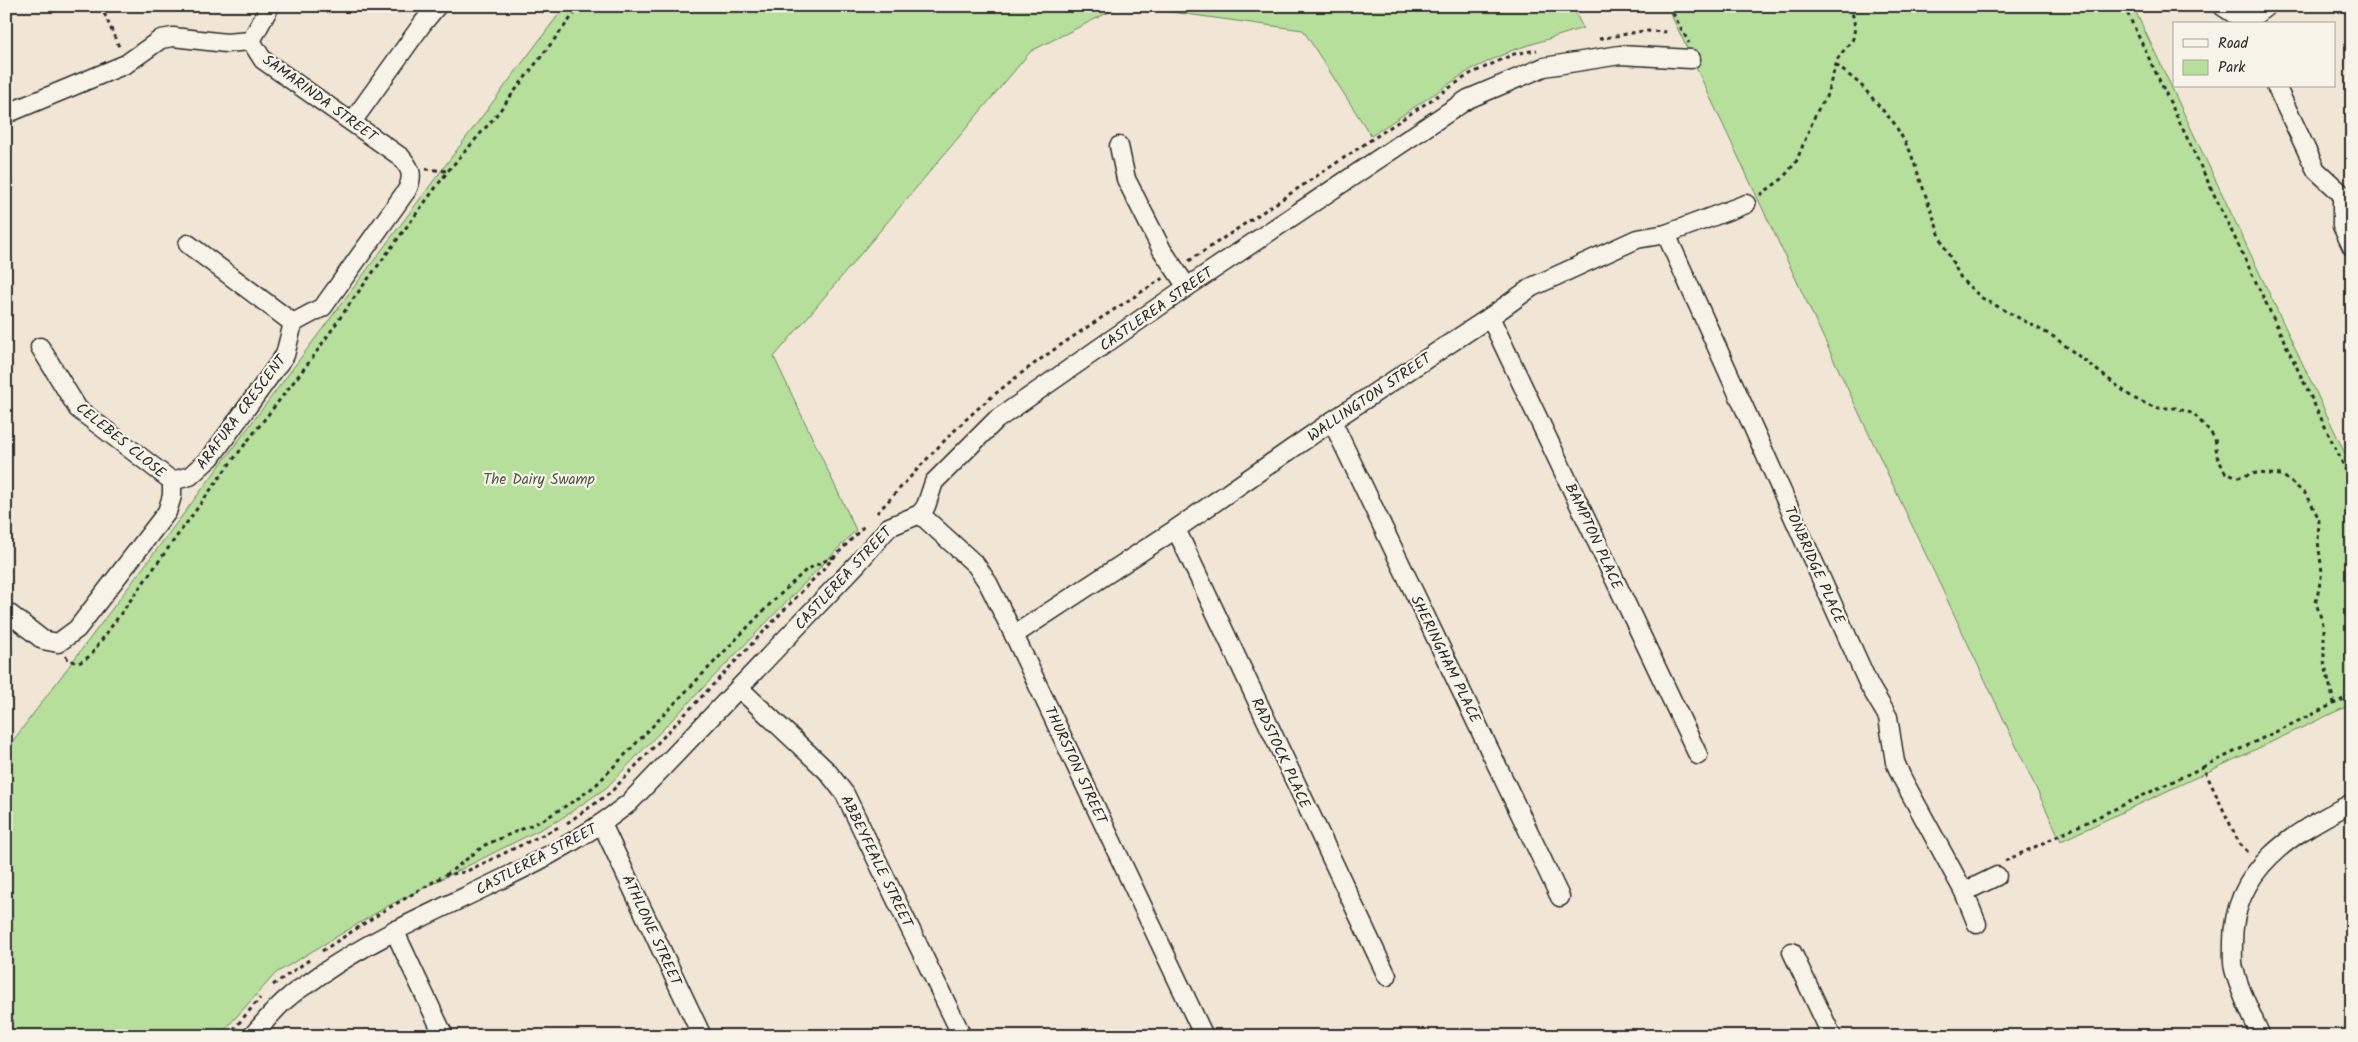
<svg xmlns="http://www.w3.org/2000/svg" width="2358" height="1042" viewBox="0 0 2358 1042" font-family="Kalam,sans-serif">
<rect width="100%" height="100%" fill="#f1e5d5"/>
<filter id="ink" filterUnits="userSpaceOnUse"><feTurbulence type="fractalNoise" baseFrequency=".02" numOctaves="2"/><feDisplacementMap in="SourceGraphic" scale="10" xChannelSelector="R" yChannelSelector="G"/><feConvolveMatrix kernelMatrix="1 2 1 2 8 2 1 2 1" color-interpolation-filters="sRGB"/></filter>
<g filter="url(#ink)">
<g fill="#b6df9b" stroke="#708563">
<path d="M565 6H1121L1031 51 774 357 856 530 606 788 559 820 386 907 276 973 219 1036H6V750Z"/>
<path d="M1127 6H1572L1583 28 1513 50 1470 70 1371 136 1303 30Z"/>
<path d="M1667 6H2133L2352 468V587L2349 590 2352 596V704L2061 841Z"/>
</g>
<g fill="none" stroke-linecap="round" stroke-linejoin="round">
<g stroke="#2b2b2b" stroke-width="21">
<g id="street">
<path d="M2222 6 2246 22 2267 6"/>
<path d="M251 41 270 6"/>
<path d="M2276 86 2316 170 2342 194V226L2352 247"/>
<path d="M6 114 126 64 161 39 173 37 226 43 251 41 263 60 401 157C411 169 414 175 407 190L323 307 293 323 285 355 211 457 190 476 172 481V496L167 512 77 629 58 643 43 640 6 611"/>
<path d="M352 122 423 23 437 6"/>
<path d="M1119 146 1126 179 1162 250 1187 287"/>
<path d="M1666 234 1869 685 1888 717 1895 762 1902 778 1964 892 1977 924"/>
<path d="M188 244 293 323"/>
<path d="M1490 317 1698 755"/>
<path d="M40 347 78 409 172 481"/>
<path d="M1332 421 1560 897"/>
<path d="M920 514 976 565 988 583 1014 635 1204 1036"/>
<path d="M1176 529 1387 976"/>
<path d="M1014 635 1176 529 1332 421 1490 317 1532 287 1637 239 1666 234 1746 204"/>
<path d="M739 688 827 771 845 794 962 1036"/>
<path d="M602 824 702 1036"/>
<path d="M1964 892 1997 876"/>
<path d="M394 930 444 1036"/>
<path d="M1792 952 1832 1036"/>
<path d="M252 1036C264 1023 275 1008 289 997 298 989 310 983 320 975 417 908 536 877 629 803L857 564 889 527 920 514 926 506 934 482 996 420 1187 287 1468 99 1544 67 1620 55 1691 59"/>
<path d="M2261 1036C2251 1014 2240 992 2234 969 2232 961 2233 951 2233 942 2233 868 2293 833 2352 803"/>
</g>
</g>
<g stroke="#2b2b2b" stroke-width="3" stroke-dasharray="4 4" stroke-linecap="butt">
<path d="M101 6 120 49"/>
<path d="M1669 6 1689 43"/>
<path d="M2124 6 2352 483"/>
<path d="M1599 39 1643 31 1670 32"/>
<path d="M1836 65 1860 84 1894 123 1910 151 1942 242 1962 280 1982 298 2054 337 2133 398 2156 408H2176L2194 414 2215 438 2217 456 2225 472 2238 477 2257 473 2282 475 2307 495 2319 519 2318 541 2322 572 2316 603 2324 627V661L2334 703"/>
<path d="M426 169 447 171"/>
<path d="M1760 195 1782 179 1796 162 1816 113 1826 97 1838 58 1853 39 1855 27 1851 6"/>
<path d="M1189 261 1470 74 1514 54 1537 50"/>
<path d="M877 513C909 479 939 444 973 413 1028 363 1100 319 1163 278"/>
<path d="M66 656 68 660 79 663 90 656 225 470 313 357 351 302 448 171 494 118 580 6"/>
<path d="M2203 767 2352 695"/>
<path d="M567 823 610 793 864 526"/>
<path d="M2005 861 2203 767 2239 843 2250 854"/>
<path d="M446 875 485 845 543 820 580 797 596 785 771 603 806 570 835 556"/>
<path d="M322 951 382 912 445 875 465 872 559 827"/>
<path d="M273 985 309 960"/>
<path d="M228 1036 260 998"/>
</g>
<use href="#street" stroke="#f7f3e8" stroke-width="18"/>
</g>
</g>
<g text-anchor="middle" stroke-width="4.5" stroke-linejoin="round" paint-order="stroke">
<g font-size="15" fill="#2b2b2b" stroke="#f7f3e8">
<text transform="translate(320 98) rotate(36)" y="5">SAMARINDA STREET</text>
<text transform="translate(1156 309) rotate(-35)" y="5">CASTLEREA STREET</text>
<text transform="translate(1369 397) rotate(-34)" y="5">WALLINGTON STREET</text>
<text transform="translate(241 412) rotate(-53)" y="5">ARAFURA CRESCENT</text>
<text transform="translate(121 440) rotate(39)" y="5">CELEBES CLOSE</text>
<text transform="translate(1594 536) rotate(65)" y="5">BAMPTON PLACE</text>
<text transform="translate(1815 565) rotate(66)" y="5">TONBRIDGE PLACE</text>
<text transform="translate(843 578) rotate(-47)" y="5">CASTLEREA STREET</text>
<text transform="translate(1446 659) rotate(64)" y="5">SHERINGHAM PLACE</text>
<text transform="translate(1281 753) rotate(65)" y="5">RADSTOCK PLACE</text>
<text transform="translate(1076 765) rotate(65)" y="5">THURSTON STREET</text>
<text transform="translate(536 859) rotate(-28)" y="5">CASTLEREA STREET</text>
<text transform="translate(877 861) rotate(64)" y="5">ABBEYFEALE STREET</text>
<text transform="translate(652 930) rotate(65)" y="5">ATHLONE STREET</text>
</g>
<g font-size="15" fill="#4e5847" stroke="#f7f3e8">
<text x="539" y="484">The Dairy Swamp</text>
</g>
</g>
<rect width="2358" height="1042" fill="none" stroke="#f7f3e8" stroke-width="25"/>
<rect x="12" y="12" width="2333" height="1017" fill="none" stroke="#2b2b2b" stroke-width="2" filter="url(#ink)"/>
<rect x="2173" y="22" width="162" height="65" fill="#f7f3e8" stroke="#a5a39c"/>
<rect x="2183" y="39" width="25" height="8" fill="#f7f3e8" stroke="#a5a39c"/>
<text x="2218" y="48" font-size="15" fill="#2b2b2b">Road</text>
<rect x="2183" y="60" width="25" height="15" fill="#b6df9b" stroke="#a5a39c"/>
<text x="2218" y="72" font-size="15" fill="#2b2b2b">Park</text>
</svg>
